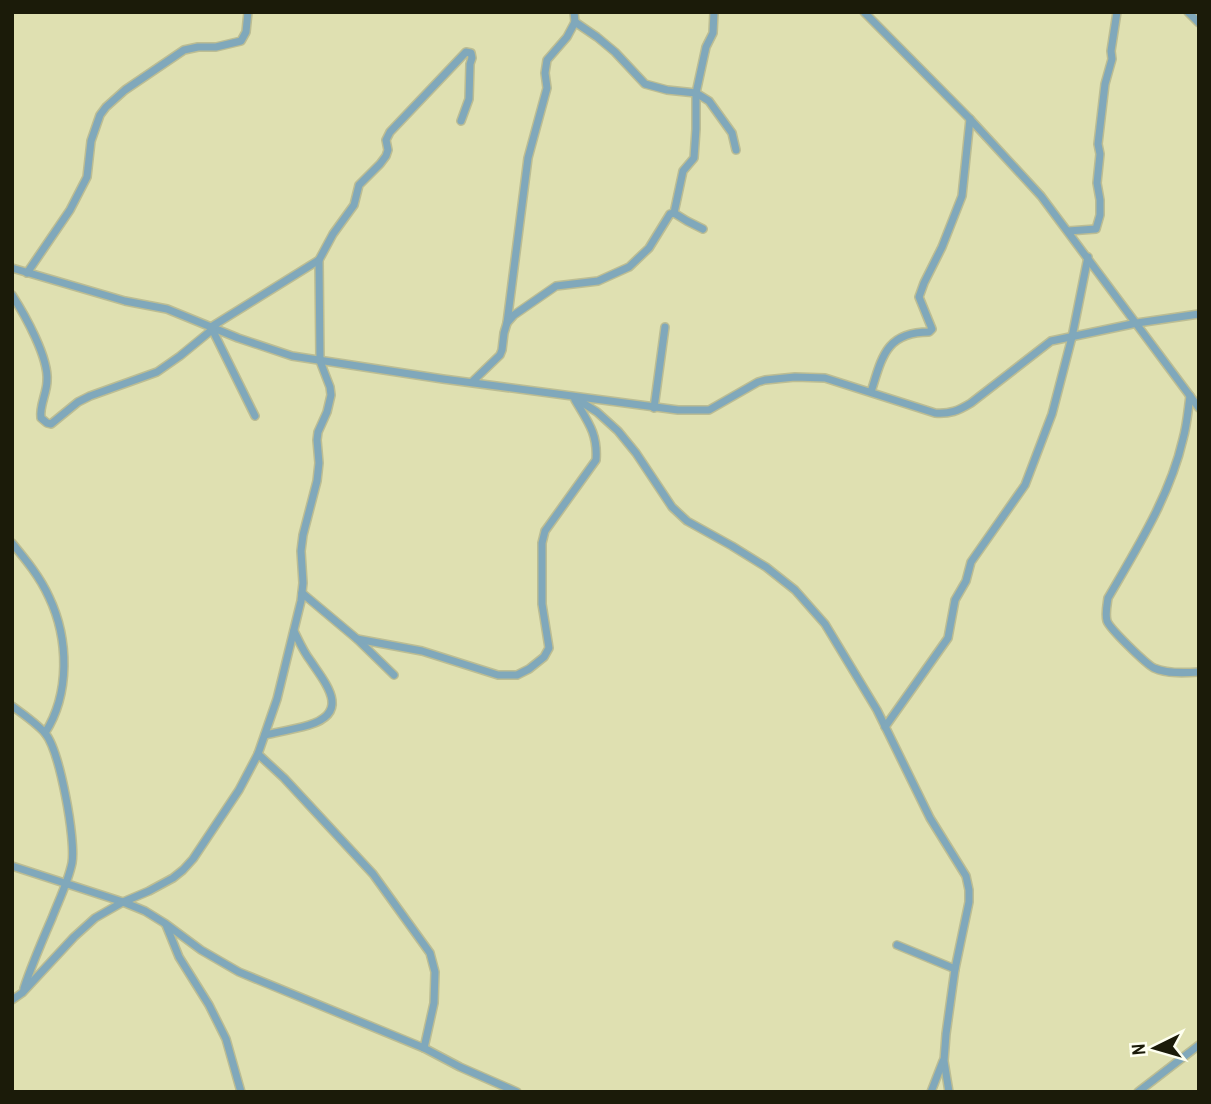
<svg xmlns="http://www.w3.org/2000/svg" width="1211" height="1104" viewBox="0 0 1211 1104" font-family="'Archivo Narrow',sans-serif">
<rect width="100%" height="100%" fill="#dfe0b1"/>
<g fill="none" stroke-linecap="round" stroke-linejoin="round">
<g stroke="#bcbd93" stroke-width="10">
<g id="minor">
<path d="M574 12 575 22 597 37 615 52 645 84 667 90 696 93 709 101 732 133 736 150"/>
<path d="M864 12 970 119 1041 196 1199 408"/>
<path d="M1188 12 1199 23"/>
<path d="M674 213 683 171 694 158 696 129V93L706 47 713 33 714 12"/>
<path d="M1068 231 1096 229 1100 215V200L1097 183 1100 154 1098 144 1105 84 1112 59 1111 51 1117 12"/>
<path d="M12 268 125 301 167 309 238 338 292 356 443 379 678 410H709L758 382 765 380 795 377 825 378 935 413C950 414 958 411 971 403L1051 341 1137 323 1199 314"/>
<path d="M27 273 70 210 87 177 91 141 100 115 106 107 125 90 184 50 198 47H216L241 41 246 32 248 12"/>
<path d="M12 295C25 315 49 358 47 381 47 393 39 406 41 418L47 423 51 424 78 402 90 396 157 372 180 356 213 329"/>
<path d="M507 323 528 158 547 88 545 73 547 60 567 37 575 22"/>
<path d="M472 382 500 355 502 350 504 333 507 323 514 315 556 286 598 281 629 267 649 248 670 214 674 213 687 221 703 229"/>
<path d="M871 392C882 357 886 332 929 332L932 329 919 297 924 283 942 247 962 196 970 119"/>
<path d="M1190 396C1188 410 1187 425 1183 439 1170 496 1137 548 1108 598 1107 605 1105 614 1107 621 1110 629 1146 664 1154 668 1167 674 1185 673 1199 672"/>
<path d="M575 398 597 412 618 431 636 453 672 507 687 521 732 546 766 567 795 590 825 624 877 710 930 818 966 876 969 890V902L955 969 946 1034 944 1061 949 1092"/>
<path d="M654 408 665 327"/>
<path d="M255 416 211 327 319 260 333 234 354 205 359 185 380 164 386 156 388 150 386 140 390 132 466 52 471 53 472 58 470 64 469 99 461 121"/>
<path d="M12 543C26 560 40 577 49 597 69 639 70 694 45 733"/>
<path d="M302 593 357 639 394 675"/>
<path d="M357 639 422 651 498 675H517L529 669 544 657 549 648 542 604V543L545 531 596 460C598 434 588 422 575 400"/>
<path d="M12 706C23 714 36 723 45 733 60 751 76 840 72 863 68 882 59 900 52 918 42 941 32 964 24 988"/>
<path d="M885 727 948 638 955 600 966 581 971 562 1025 485 1052 414 1072 337 1088 257"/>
<path d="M265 735C279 732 295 729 309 725 351 712 326 684 310 660 303 651 299 641 294 631"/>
<path d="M258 754 284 778 373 874 430 953 435 972 434 1003 424 1048"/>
<path d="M12 866 123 902 145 911 166 924 201 950 239 972 424 1048 460 1067 517 1092"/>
<path d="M166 925 179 957 209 1005 226 1039 241 1092"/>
<path d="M897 945 955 969"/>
<path d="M12 1000 22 993 74 937 95 918 123 902 149 891 173 878 183 870 193 859 239 790 258 754 277 699 301 601 303 583 301 551 303 535 317 481 319 463 317 440 318 432 327 412 331 395 330 387 320 361 319 260"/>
<path d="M931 1092 943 1061"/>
<path d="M1138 1092 1199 1045"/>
</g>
</g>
<use href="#minor" stroke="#80a8bb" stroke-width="7"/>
</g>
<rect width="1211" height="1104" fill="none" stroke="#1b1b09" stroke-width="28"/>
<g transform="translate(1155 1048) rotate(265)" stroke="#fefff0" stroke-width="5" paint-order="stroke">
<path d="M0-5L12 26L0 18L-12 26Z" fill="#1b1b09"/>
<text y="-10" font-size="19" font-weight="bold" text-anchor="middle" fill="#1b1b09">N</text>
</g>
</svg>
